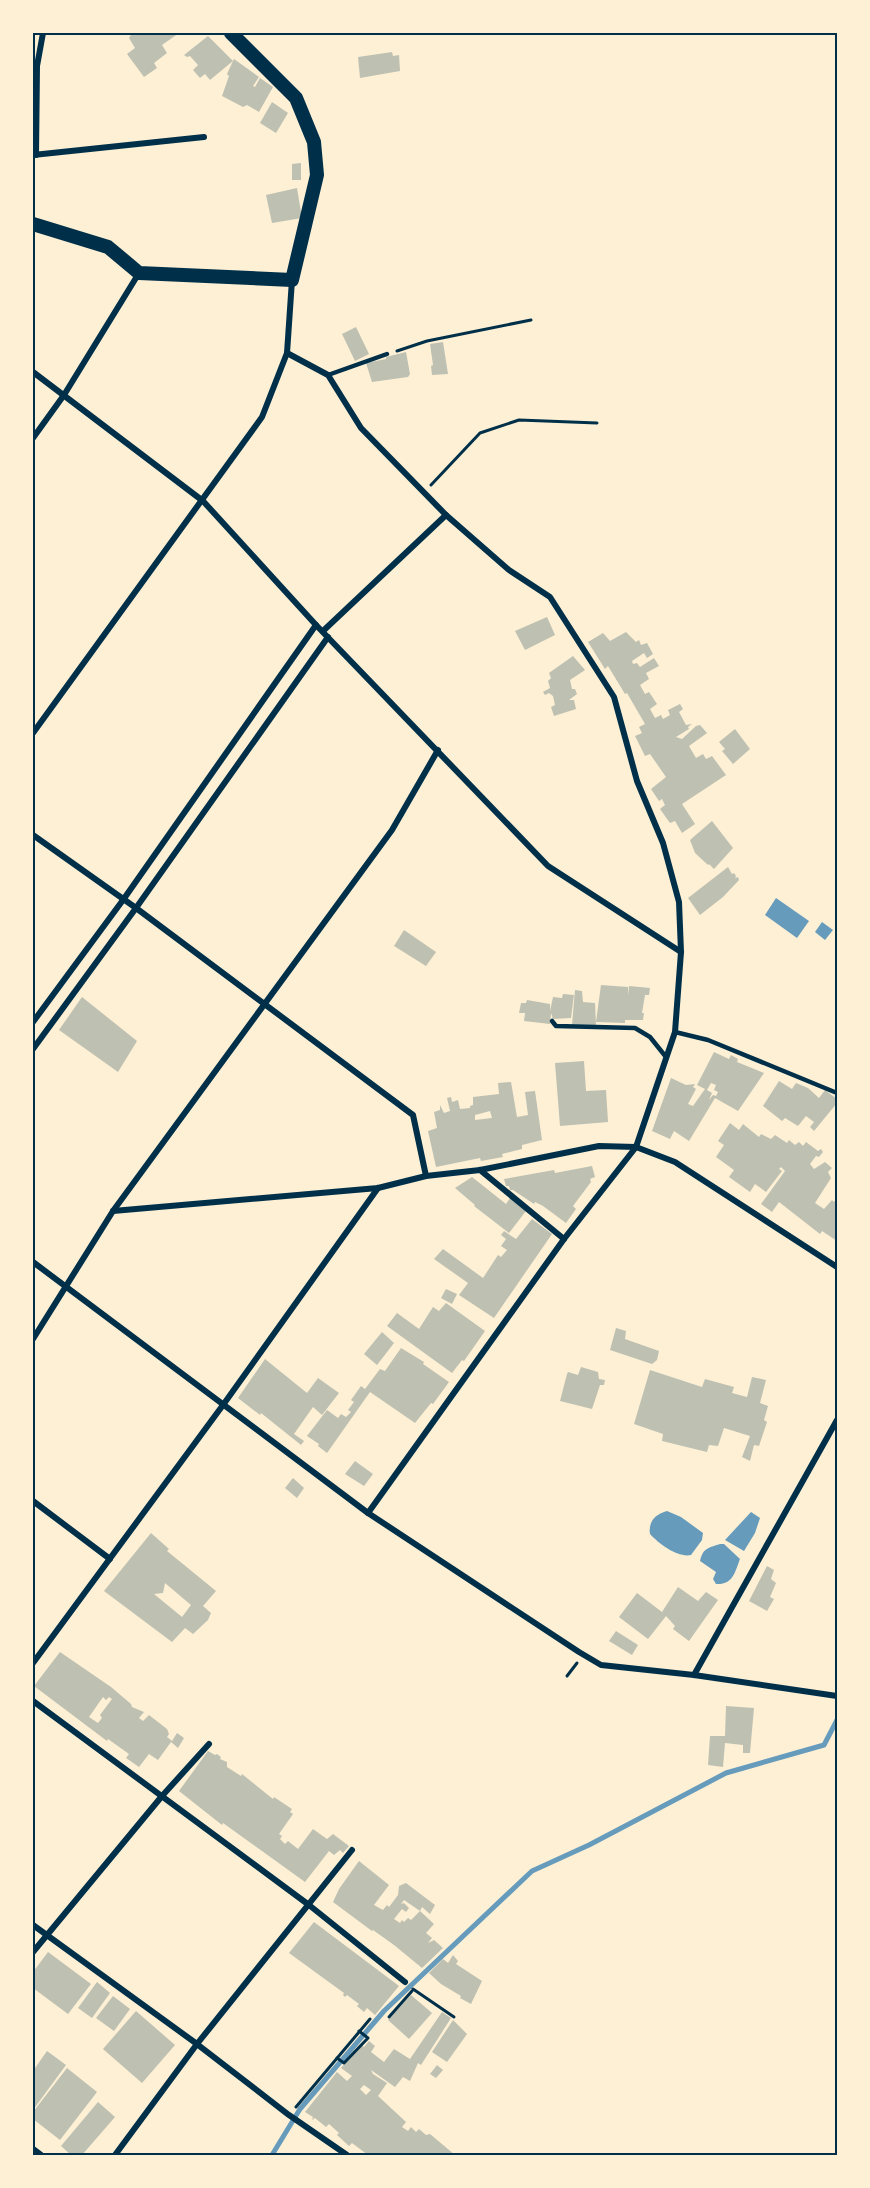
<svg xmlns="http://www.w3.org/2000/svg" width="870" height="2188" viewBox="0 0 870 2188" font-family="Karla,sans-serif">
<rect width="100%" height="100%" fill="#fdf0d5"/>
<g fill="#669bbc">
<path d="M776 898 809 921 797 938 765 915Z"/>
<path d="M822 922 833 930 825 940 815 932Z"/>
<path d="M667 1511 681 1517 703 1533 702 1540 691 1555C678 1558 659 1544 650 1534 648 1521 656 1514 667 1511Z"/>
<path d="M751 1512 760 1518 755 1533 744 1551 725 1540Z"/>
<path d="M720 1544H724L740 1559C735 1572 733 1585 716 1584L713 1579 716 1572 700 1561C703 1548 708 1548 720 1544Z"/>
</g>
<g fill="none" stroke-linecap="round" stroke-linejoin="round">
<path stroke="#669bbc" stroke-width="5" d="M272 2155 300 2109 384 2011 532 1871 589 1845 726 1773 824 1745 837 1720"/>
</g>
<g fill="#bec0b2" fill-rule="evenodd">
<path d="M132 33H179L162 45 167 53 154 63 157 68 144 77 127 54 135 48 129 38Z"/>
<path d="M208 36 233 61 234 59 259 77 253 86 255 87 260 78 273 87 259 112 247 105 243 107 222 96 229 76 227 74 233 61 210 80 205 74 200 78 193 70 198 65 190 56 187 57 184 55Z"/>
<path d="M392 52 393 56 399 55 400 71 360 78 358 57Z"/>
<path d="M272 102 288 113 276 133 260 123Z"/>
<path d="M301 163V180H292V164Z"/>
<path d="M297 188 302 218 272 223 266 195Z"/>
<path d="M356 327 369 354 355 361 342 334Z"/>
<path d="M443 342 448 374 432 375 431 366 433 365 430 344Z"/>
<path d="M406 352 410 374 408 377 372 382 366 363 386 359V357Z"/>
<path d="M547 617 555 635 525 650 515 631Z"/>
<path d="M626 632 636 642 639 640 641 645 647 643 653 654 647 658 644 653 632 661 633 664 637 663 640 667 654 658 659 666 646 673 649 679 640 685 645 694 649 692 657 704 650 709 655 718 661 715 663 719 670 715 668 710 680 704 683 709 679 712 686 725 692 724 688 727 689 729 676 737 682 739 696 726 700 725 707 733 689 746 696 758 703 754 706 759 712 756 726 775 682 804 695 824 682 833 675 821 670 823 660 809 665 805 662 799 659 801 651 789 666 777 650 754 645 756 635 736 642 733 639 727 645 724 627 693 625 694 608 666 605 669 588 642 603 633 610 641Z"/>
<path d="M573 656 585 670 570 680 572 689H575L577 694 569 700H574L576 709 554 716 551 707 555 705 553 696 549 693 545 695 543 692 550 688 548 681 551 678 549 673Z"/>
<path d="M735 729 750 749 733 764 722 751 725 749 719 742Z"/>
<path d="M712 821 733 848 714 869 709 864 708 865 695 853 690 840Z"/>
<path d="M728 867 732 874 734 873 736 876 735 878 738 877 739 880 723 897 700 915 688 898Z"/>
<path d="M404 930 436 952 426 966 394 946Z"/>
<path d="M601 985 628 987V996L629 986 650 988 649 995H645L642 1013H644L643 1020H625V1023L596 1022Z"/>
<path d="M575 990 582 991 583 1002 595 1003 596 1025H572Z"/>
<path d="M563 994 574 995 571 1018 553 1019 551 1013 550 1024 524 1021 525 1013H519L521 1003H526L527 1000 550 1004V1011L553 997 562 998Z"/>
<path d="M82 997 137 1041 118 1072 59 1030Z"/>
<path d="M714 1052 729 1059 731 1055 738 1059 737 1062 764 1073 738 1111 715 1098 689 1141 674 1131 670 1139 652 1131 671 1078 686 1085 695 1084 693 1087 696 1089 688 1104 693 1106 705 1089 697 1085ZM711 1083 716 1085 714 1090 718 1092 716 1096 713 1095 709 1100 712 1093 707 1090Z"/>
<path d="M584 1061 586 1091 606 1090 608 1122 560 1126 555 1063Z"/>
<path d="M779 1081 792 1089 796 1083 808 1088 819 1098 825 1090 837 1099V1103L814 1131 810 1127 814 1122 806 1116 798 1126 785 1118 782 1121 763 1106Z"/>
<path d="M511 1082 517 1117 528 1115 525 1092 535 1091 542 1140 522 1145V1149L502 1154 503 1157 481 1161 480 1158 436 1167 428 1131 437 1128 434 1112 440 1110V1105L444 1113 450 1111 447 1098 451 1097 452 1102 458 1100 460 1109 470 1108V1106L473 1105V1097L499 1094 498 1083ZM490 1111 492 1118 475 1120V1115Z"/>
<path d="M730 1123 739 1130 743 1124 759 1137 761 1134 771 1139 775 1135 787 1143 789 1140 795 1145 799 1142 803 1146 806 1142 818 1151 821 1149 823 1152 819 1157 816 1156 810 1164 814 1169 825 1162 832 1168 828 1172 831 1178 815 1203 824 1209 832 1200 834 1202 837 1198V1241L822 1231 820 1234 779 1202 772 1212 761 1204 785 1171 781 1167 779 1169 782 1171 766 1192 755 1184 750 1192 729 1177 734 1170 716 1157 724 1145 718 1141Z"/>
<path d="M592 1166 595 1177 590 1179 591 1182 573 1206 576 1209 566 1223 543 1206 535 1202 534 1204 513 1190H510L509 1186H506L504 1179 554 1170 555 1173Z"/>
<path d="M472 1177 506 1204 510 1198 526 1211 509 1233 474 1206 475 1205 455 1188Z"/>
<path d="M532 1219 552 1234 494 1318 459 1295 468 1283 434 1259 443 1249 483 1278 498 1255 501 1257 507 1250 501 1246 506 1239 501 1235 504 1231 516 1239Z"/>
<path d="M446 1289 457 1294 452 1304 441 1298Z"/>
<path d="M446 1303 485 1331 464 1361 462 1360 452 1373 387 1326 397 1313 419 1329 433 1307 439 1311Z"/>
<path d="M616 1328 626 1331 625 1339 659 1351 657 1360 652 1364 610 1350Z"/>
<path d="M382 1332 394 1343 377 1365 364 1354Z"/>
<path d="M401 1348 424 1362 423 1364 449 1382 433 1404 431 1403 415 1423 370 1392 327 1453 318 1446 319 1444 307 1436 327 1410 338 1418 341 1414 346 1417 351 1412 348 1410 354 1402 351 1400 361 1386 365 1389 380 1369 385 1371Z"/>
<path d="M265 1359 307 1393 318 1378 339 1393 322 1415 313 1407 294 1434 304 1441 301 1445 261 1413 260 1415 238 1398Z"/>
<path d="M581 1367 598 1372 599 1379 605 1380 604 1385H600L592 1409 560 1401 567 1374 568 1372 578 1375Z"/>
<path d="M650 1370 702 1387 705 1379 734 1387 732 1393 747 1397 752 1377 766 1380 760 1403 768 1406 764 1420 767 1422 759 1446 754 1445 750 1461 742 1457 750 1436 724 1428 718 1446 709 1445 707 1452 662 1441 663 1434 634 1424Z"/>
<path d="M355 1461 373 1474 364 1486 345 1474Z"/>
<path d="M293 1478 304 1488 297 1498 285 1488Z"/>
<path d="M151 1533 169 1549 167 1551 216 1591 203 1606 211 1613 208 1620 193 1634 185 1628 172 1642 104 1591ZM165 1583 191 1605 182 1617 154 1594 163 1593Z"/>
<path d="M767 1566 774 1570 771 1579 776 1583 770 1597 774 1599 767 1611 749 1601Z"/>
<path d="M678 1587 698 1601 706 1592 718 1600 689 1641 673 1629 675 1626 666 1616 648 1639 619 1617 637 1593 662 1612Z"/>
<path d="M616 1631 638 1645 632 1655 609 1641Z"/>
<path d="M60 1652 111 1687 131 1704 132 1707 144 1712 139 1718 143 1721 149 1715 167 1729 169 1734 167 1737 172 1741 177 1733 184 1738 178 1748 171 1742 158 1760 149 1754 139 1767 126 1758 129 1754 108 1739 107 1741 34 1686ZM103 1697 106 1700 109 1697 112 1699 100 1715 102 1718 98 1723 89 1717Z"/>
<path d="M726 1706 754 1708 750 1753H743V1745L725 1743 723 1767 708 1765 710 1736H725Z"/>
<path d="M208 1751 215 1755 217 1754 221 1757 220 1759 227 1762V1767L241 1776 242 1774 273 1799 274 1797 292 1809 290 1812 293 1814 279 1834 282 1836 280 1839 285 1844 288 1841 298 1849 313 1829 327 1839 333 1834 349 1846 343 1853 340 1850 334 1855 329 1851 305 1882 223 1823 222 1825 179 1791Z"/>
<path d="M359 1861 389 1885 374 1905 383 1910 387 1905 389 1907 398 1895 399 1886 406 1883 435 1905 430 1914 422 1907 420 1911 404 1900 401 1904 404 1903 409 1908 406 1912 402 1909 394 1919 400 1923 402 1920 404 1922 408 1918 411 1920 420 1911 434 1924 426 1933 432 1938 428 1943 434 1940 443 1948 422 1968 394 1945 373 1930 372 1931 333 1902 339 1889Z"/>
<path d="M314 1922 399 1986 375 2015 367 2008 364 2012 357 2006 359 2004 347 1995 345 1997 343 1995 344 1993 289 1953Z"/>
<path d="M48 1952 91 1984 68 2014 33 1988V1972Z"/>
<path d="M453 1955 458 1961 456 1964 482 1981 471 2004 460 1998 461 1996 441 1984 429 1973 443 1959 448 1963Z"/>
<path d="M97 1982 110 1993 92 2018 78 2008Z"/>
<path d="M411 1995 432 2013 409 2039 388 2020Z"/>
<path d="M113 1996 130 2009 114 2031 96 2018Z"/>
<path d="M136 2011 175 2045 142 2083 103 2049Z"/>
<path d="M442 2012 451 2018 421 2065 418 2063 410 2081 403 2077 395 2087 371 2070 373 2074 387 2083 378 2096 406 2122 402 2127 408 2131 411 2127 416 2132 419 2129 426 2135 430 2134 455 2155H368L352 2143 349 2146 337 2135 339 2133 329 2124 326 2127 315 2118 312 2120 313 2117 305 2112 337 2072 347 2081 352 2076 341 2068 361 2045 364 2047 369 2041 375 2046 371 2052 384 2062 394 2049 410 2059ZM364 2085 371 2090 366 2095 360 2089Z"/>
<path d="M453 2020 467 2034 447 2062 432 2052Z"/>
<path d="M47 2051 66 2065 33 2110V2071Z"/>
<path d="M437 2065 443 2070 436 2078 430 2074Z"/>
<path d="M67 2068 97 2092 60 2140 33 2119V2112Z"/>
<path d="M98 2102 115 2117 82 2155H71L61 2146Z"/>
</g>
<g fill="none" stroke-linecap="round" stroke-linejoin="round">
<g stroke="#003049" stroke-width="3">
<path d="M397 351 427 341 531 320"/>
<path d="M431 485 480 433 519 420 597 423"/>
<path d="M567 1676 577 1663"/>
<path d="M413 1989 454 2017"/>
<path d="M389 2017 412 1991"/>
<path d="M337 2058 344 2063 368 2038 359 2031"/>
<path d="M296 2107 370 2019"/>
</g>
<g stroke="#003049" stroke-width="4.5">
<path d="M328 375 387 354"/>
<path d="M552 1021 556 1026 635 1028 650 1037 666 1057"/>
<path d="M675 1032 708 1040 837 1093"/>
</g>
<g stroke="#003049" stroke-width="6">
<path d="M33 155 204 137"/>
<path d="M36 155 37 66 43 33"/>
<path d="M287 353 328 375 361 428 446 515 509 570 550 597 614 697 637 781 663 843 679 902 681 952 675 1032 636 1147 564 1239 368 1513"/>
<path d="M33 372 203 501 316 625 548 866 681 952"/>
<path d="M33 438 64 395 139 273"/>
<path d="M323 631 446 515"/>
<path d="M33 733 262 417 287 353 292 280"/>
<path d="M33 835 136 908 413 1115 426 1176"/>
<path d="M33 1022 123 900 316 625"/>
<path d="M33 1049 136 908 328 637"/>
<path d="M480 1170 564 1239"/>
<path d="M113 1211 378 1188 426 1176 480 1170 599 1146 636 1147 675 1162 837 1267"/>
<path d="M33 1262 368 1513 579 1652 601 1665 694 1675 837 1696"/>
<path d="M33 1339 113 1211 392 830 438 750"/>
<path d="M33 1501 110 1559"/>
<path d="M33 1663 223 1405 378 1188"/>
<path d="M694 1675 837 1420"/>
<path d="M33 1701 309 1905 405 1982"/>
<path d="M33 1925 197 2044 289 2115 347 2155"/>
<path d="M33 1952 162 1796 209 1744"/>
<path d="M33 2149 41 2155"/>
<path d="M115 2155 197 2044 352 1850"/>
</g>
<path stroke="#003049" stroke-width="14" d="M33 224 108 247 139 273 292 280 317 175 314 142 296 98 231 33"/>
</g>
<rect width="870" height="2188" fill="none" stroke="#fdf0d5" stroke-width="69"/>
<rect x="34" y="34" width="802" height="2120" fill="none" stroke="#003049" stroke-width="2"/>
</svg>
